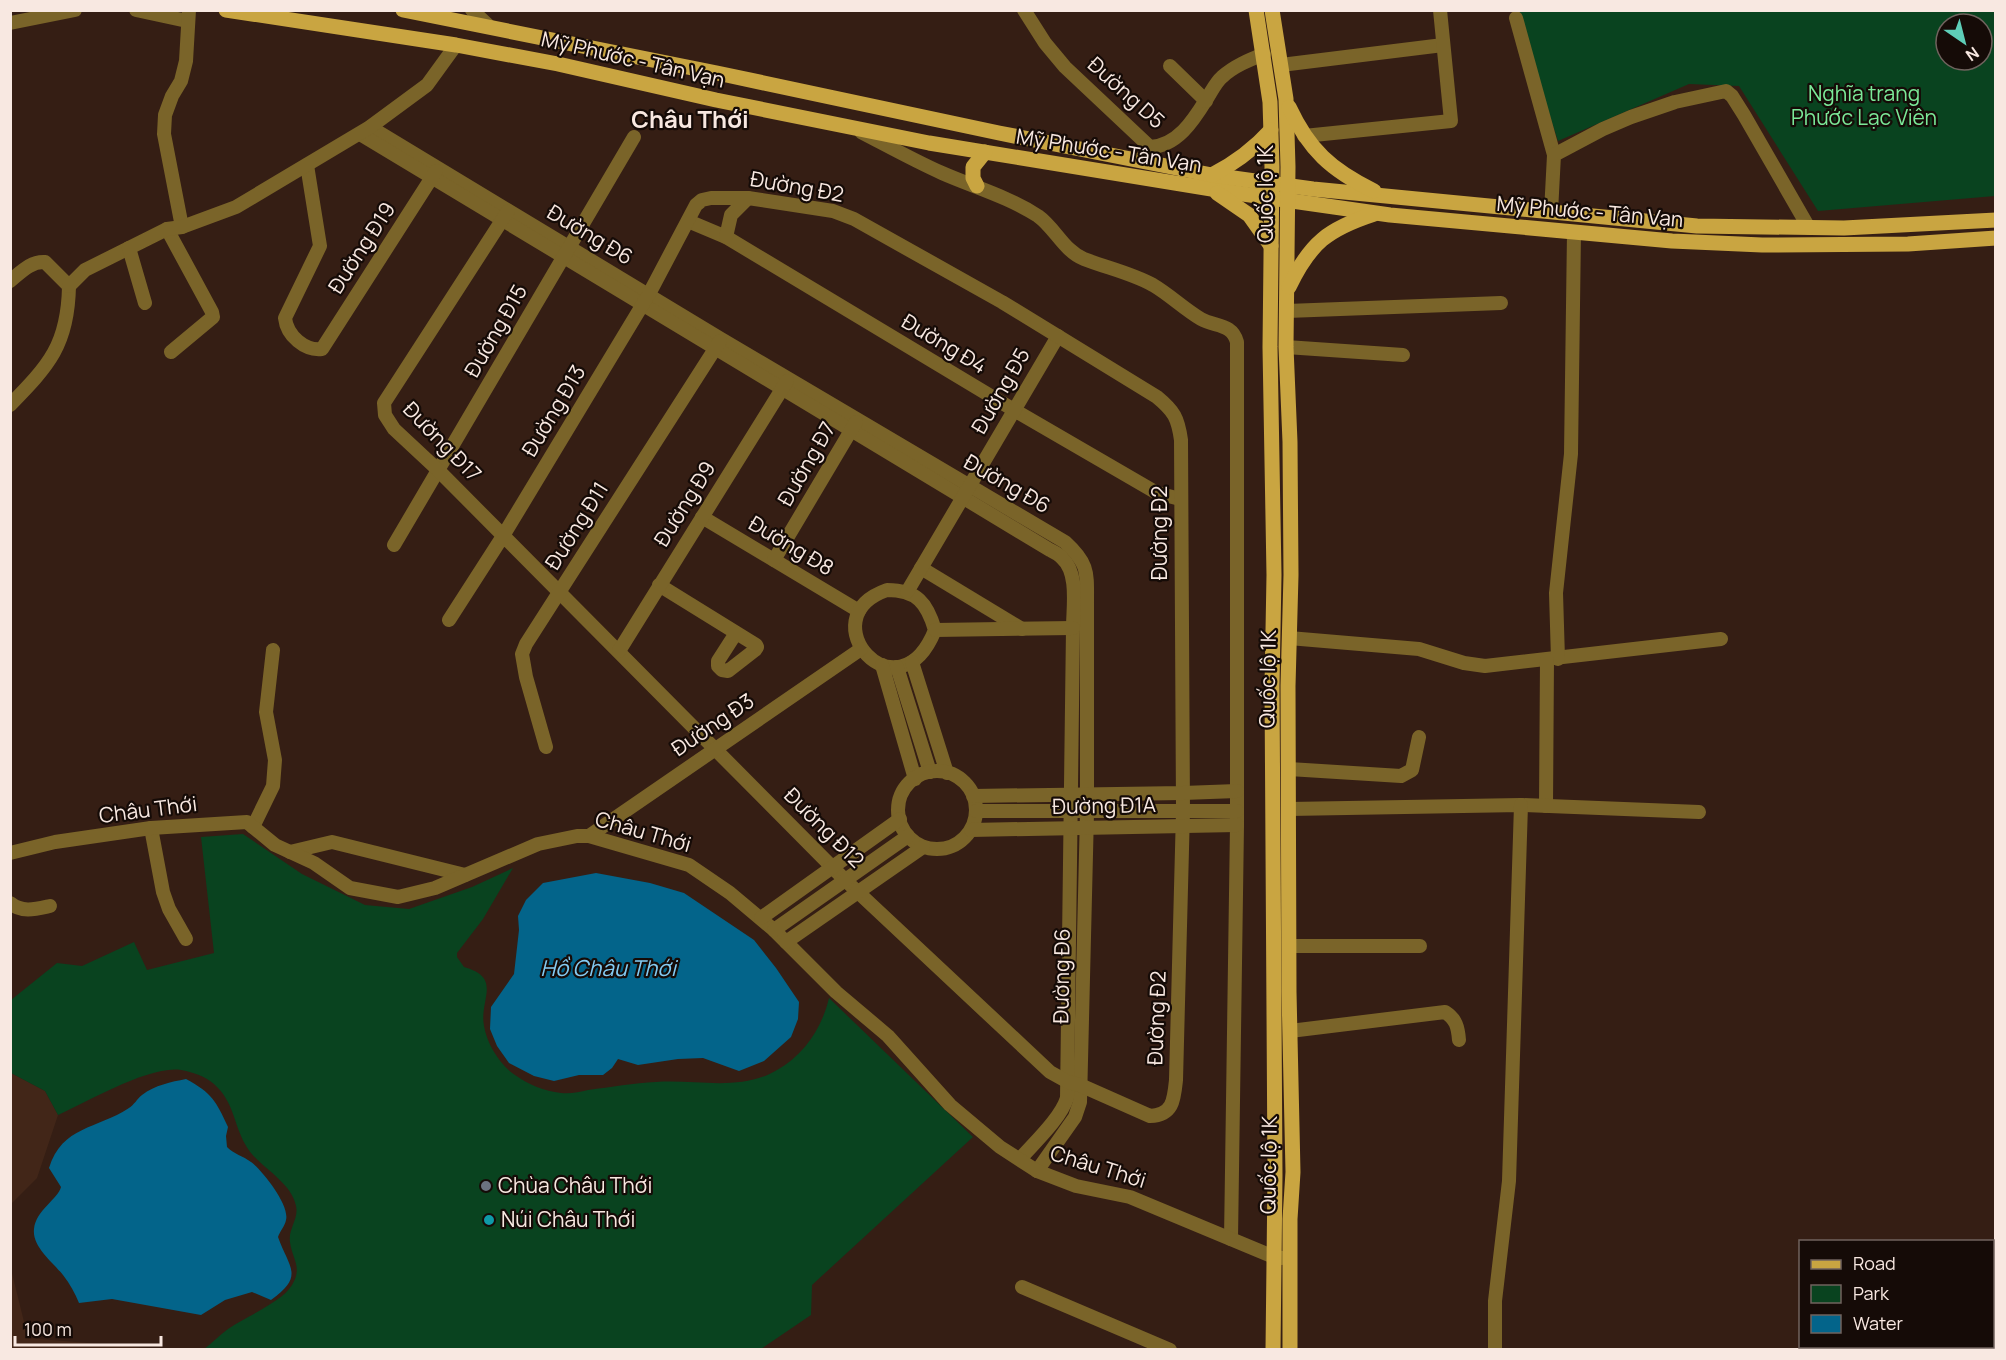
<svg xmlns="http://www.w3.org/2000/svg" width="2006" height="1360" viewBox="0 0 2006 1360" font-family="Manrope,sans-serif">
<rect width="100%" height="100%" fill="#351e14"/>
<g fill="#422618">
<path d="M11 1073 45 1091 58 1115 37 1178 11 1204Z"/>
<path d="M11 1269 28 1338 160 1349H11Z"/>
</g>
<g fill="#09431f" fill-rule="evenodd">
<path d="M1516 11H1995V196L1818 211 1739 86 1689 84 1558 141ZM1946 24H1982V60H1946Z"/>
<path d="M243 834 302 874 365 905 409 909 472 887 513 868 483 919 457 953V957L464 967C503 978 479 999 484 1026 487 1044 500 1065 515 1075 529 1085 544 1091 561 1093 570 1094 580 1092 588 1090 611 1087 634 1083 656 1082 696 1079 741 1092 777 1070 804 1055 822 1028 829 998L973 1137 812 1285 811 1315 761 1349H204C212 1343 220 1335 228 1329 245 1317 282 1302 292 1285 303 1267 292 1259 290 1242 288 1229 299 1219 296 1206 291 1180 256 1166 245 1144 233 1122 234 1102 214 1084 205 1076 192 1072 181 1070 150 1065 87 1102 58 1115L45 1091 11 1073V1000L57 963 82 966 134 942 147 970 214 953 201 837Z"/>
</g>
<g fill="#03648a">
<path d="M596 873 650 883 684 893 754 940 776 968 799 1002 798 1019 791 1037 764 1061 739 1071 703 1058 678 1059 638 1065 618 1059 612 1068 603 1075H579L554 1081 534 1076 509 1063 497 1046 490 1029 491 1007 514 974 519 930 518 916 526 900 543 883Z"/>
<path d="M186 1079C212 1093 216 1101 228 1127L226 1136 227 1147C234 1154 243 1156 251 1162 262 1170 290 1205 286 1220 285 1226 280 1231 278 1237 289 1268 305 1276 271 1300L252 1292 225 1300 201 1315 112 1299 79 1303C75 1293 70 1284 63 1275 53 1262 32 1247 34 1229 36 1210 58 1199 61 1187L49 1168C62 1126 97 1129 129 1108 134 1105 137 1099 142 1095 155 1085 171 1082 186 1079Z"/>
</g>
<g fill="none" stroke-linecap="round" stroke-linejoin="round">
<g stroke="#7a6429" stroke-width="14">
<path d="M136 10 187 21"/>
<path d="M472 10 490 27"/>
<path d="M1024 10 1045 43 1065 67 1150 147C1177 146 1193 121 1206 100 1211 93 1215 83 1222 77 1234 66 1249 60 1264 54"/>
<path d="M1516 18 1554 155"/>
<path d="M10 23 75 10"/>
<path d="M1281 65 1443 45"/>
<path d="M1170 66 1206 101"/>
<path d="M370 127 721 339 1065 542C1089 564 1087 572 1087 603V813L1080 1102 1075 1117 1037 1171"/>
<path d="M861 132C888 146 915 161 942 173 974 187 1009 197 1038 216 1055 228 1064 251 1084 259 1107 268 1131 273 1153 285 1170 295 1184 309 1201 319 1215 327 1232 323 1237 342V825L1231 1239"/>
<path d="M360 134 1050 550C1054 552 1059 554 1062 558 1079 573 1073 607 1073 628L1067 1098C1061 1118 1034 1143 1020 1159"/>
<path d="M1304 136 1451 121 1440 10"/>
<path d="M307 165 320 246 285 318C287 336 305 351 322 349L436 171"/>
<path d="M1551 212 1554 155 1603 129 1631 117 1675 102 1726 91 1732 96 1744 115 1809 228"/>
<path d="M688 221 726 237 1014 410 1157 493 1180 499"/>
<path d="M182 227 164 134 165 115 172 96 181 81 186 61 189 10"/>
<path d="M167 229 212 312 213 317 171 352"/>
<path d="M726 237 731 215 748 198"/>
<path d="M10 281C21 272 31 261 45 262L69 286C68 345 49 365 10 405"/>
<path d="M69 286 85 270 129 248"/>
<path d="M145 303 129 248 167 229 182 227 236 207 370 127 427 85 456 45"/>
<path d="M1287 311 1501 303"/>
<path d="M1286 347 1403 355"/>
<path d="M702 517 859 611"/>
<path d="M394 545 634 137"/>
<path d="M774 560 856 422"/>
<path d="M921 568 1022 629"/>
<path d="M659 585 756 645 757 647 755 650 728 671 722 670 718 666V661L736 633"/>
<path d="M887 590C917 590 927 603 935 630 898 722 807 618 887 590Z"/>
<path d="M907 592 1058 336"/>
<path d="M449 620 503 536 649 294 696 205 702 200 711 198H748L833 211 854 219 1002 302 1157 397C1174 411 1178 418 1181 440L1183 811 1176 1080C1174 1100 1173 1115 1150 1116L1080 1085 1068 1082 1050 1072 845 880 438 470 394 429 385 415 384 403 508 211"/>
<path d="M935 630 1073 628"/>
<path d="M1289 638 1419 649 1464 663 1485 666 1721 639"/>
<path d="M619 651 787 381"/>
<path d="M1558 659 1556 593 1571 454 1574 232"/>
<path d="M912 662 947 773"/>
<path d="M882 665 915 779"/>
<path d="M897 667 930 772"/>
<path d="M546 747 526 677 522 654 526 644 720 341"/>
<path d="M1289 769 1401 776 1412 770 1419 737"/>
<circle cx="937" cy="810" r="39"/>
<path d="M973 796 1183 793 1237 791"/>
<path d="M1546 806 1547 660"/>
<path d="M1289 809 1521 805 1699 812"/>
<path d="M976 811H1237"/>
<path d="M253 827 273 786 275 760 266 712 273 650"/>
<path d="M151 828 163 892 169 909 186 939"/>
<path d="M971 830 1237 825"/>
<path d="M589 836 861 649"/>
<path d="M290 852 332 842 465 875"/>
<path d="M10 853 55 842 151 828 247 822 275 845 314 863 350 888 398 897 435 888 538 844 577 836H589L689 865 730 893 774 930 836 992 888 1036 950 1105 1000 1147 1037 1171 1076 1186 1130 1197 1274 1257 1282 1258"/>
<path d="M10 903C22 913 36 909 50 906"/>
<path d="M761 918 900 819"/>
<path d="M774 930 908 836"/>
<path d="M786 942 923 847"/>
<path d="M1289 946H1420"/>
<path d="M1290 1031 1445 1012C1456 1019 1458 1027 1459 1040"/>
<path d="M1022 1287 1170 1350"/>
<path d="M1495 1350V1301L1509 1181 1521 805"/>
</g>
<g stroke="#c9a541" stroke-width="15">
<path d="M226 10 456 45 558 64 716 100 929 143 1236 193 1390 215 1672 241 1762 245 1908 244 1996 238"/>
<path d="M403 10 717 73 999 133 1212 175 1313 189 1697 226 1844 228 1996 220"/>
<path d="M1256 10 1270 102 1272 167 1270 347 1274 575 1272 686 1275 1175 1273 1350"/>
<path d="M1272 10 1286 99 1288 167 1286 347 1290 442 1291 575 1288 686 1289 992 1293 1172 1290 1219V1350"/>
<path d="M1289 107C1309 150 1331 170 1374 191"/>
<path d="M1212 175C1235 163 1253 150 1271 130"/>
<path d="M977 186 973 178V167L985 152"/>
<path d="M1217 193 1249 215 1271 246"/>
<path d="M1289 287C1310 243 1328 229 1374 214"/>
</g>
</g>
<circle fill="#6b7280" stroke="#150b07" stroke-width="2" cx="486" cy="1186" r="6"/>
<circle fill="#0f9aa8" stroke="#150b07" stroke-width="2" cx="489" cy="1220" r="6"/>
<g text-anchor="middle" stroke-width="4.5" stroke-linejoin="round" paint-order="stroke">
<g font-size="21" fill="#f8e8e1" stroke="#150b07">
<text transform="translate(633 60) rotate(13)" y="7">Mỹ Phước - Tân Vạn</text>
<text transform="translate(1126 93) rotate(42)" y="7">Đường D5</text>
<text transform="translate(1109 151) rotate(9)" y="7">Mỹ Phước - Tân Vạn</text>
<text transform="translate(797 187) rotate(10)" y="7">Đường Đ2</text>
<text transform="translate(1266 194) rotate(-90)" y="7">Quốc lộ 1K</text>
<text transform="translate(1590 212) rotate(5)" y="7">Mỹ Phước - Tân Vạn</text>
<text transform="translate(590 235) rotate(31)" y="7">Đường Đ6</text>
<text transform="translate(362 248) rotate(-57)" y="7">Đường Đ19</text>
<text transform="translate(496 331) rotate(-60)" y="7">Đường Đ15</text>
<text transform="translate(944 344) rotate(31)" y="7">Đường Đ4</text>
<text transform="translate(1001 391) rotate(-60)" y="7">Đường Đ5</text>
<text transform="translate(554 411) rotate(-59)" y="7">Đường Đ13</text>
<text transform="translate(442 442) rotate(46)" y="7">Đường Đ17</text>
<text transform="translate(807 464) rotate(-60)" y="7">Đường Đ7</text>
<text transform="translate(1007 484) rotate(30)" y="7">Đường Đ6</text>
<text transform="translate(685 504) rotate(-58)" y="7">Đường Đ9</text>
<text transform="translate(577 526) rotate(-58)" y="7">Đường Đ11</text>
<text transform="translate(1160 533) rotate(-90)" y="7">Đường Đ2</text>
<text transform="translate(791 546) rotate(31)" y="7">Đường Đ8</text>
<text transform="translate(1268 679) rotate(-89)" y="7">Quốc lộ 1K</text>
<text transform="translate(713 725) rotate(-34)" y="7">Đường Đ3</text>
<text transform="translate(1104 806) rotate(-1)" y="7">Đường Đ1A</text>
<text transform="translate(148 810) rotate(-7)" y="7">Châu Thới</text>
<text transform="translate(824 828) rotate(45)" y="7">Đường Đ12</text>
<text transform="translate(643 832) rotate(16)" y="7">Châu Thới</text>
<text transform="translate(1062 976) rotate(-89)" y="7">Đường Đ6</text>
<text transform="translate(1157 1018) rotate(-88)" y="7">Đường Đ2</text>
<text transform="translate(1269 1165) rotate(-89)" y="7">Quốc lộ 1K</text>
<text transform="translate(1098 1167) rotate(17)" y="7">Châu Thới</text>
</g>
<g font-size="21" fill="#7be998" stroke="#150b07">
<text x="1864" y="101">Nghĩa trang<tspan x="1864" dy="24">Phước Lạc Viên</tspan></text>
</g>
<g font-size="21" fill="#f8e8e1" stroke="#150b07" text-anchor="start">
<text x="498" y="1193">Chùa Châu Thới</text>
<text x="501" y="1227">Núi Châu Thới</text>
</g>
<g font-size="22" font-style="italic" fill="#83cbf2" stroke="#150b07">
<text x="608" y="976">Hồ Châu Thới</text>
</g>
<g font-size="24" font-weight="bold" fill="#f8e8e1" stroke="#150b07">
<text x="690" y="128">Châu Thới</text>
</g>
</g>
<rect width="2006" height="1360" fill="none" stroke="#f8e8e1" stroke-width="24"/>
<rect x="1799" y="1240" width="195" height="108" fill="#150b07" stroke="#70635e" stroke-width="1.5"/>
<rect x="1811" y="1260" width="30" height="9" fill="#c9a541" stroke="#70635e" stroke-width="1.5"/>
<text x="1853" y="1270" font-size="18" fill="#f8e8e1">Road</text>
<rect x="1811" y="1285" width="30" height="18" fill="#09431f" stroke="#70635e" stroke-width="1.5"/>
<text x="1853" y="1300" font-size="18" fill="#f8e8e1">Park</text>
<rect x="1811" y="1315" width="30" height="18" fill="#03648a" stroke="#70635e" stroke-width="1.5"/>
<text x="1853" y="1330" font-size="18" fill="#f8e8e1">Water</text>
<g transform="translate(1964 42) rotate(145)"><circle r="28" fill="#150b07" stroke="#70635e" stroke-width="1.5"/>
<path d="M0-4.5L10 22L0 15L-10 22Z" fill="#5eceb8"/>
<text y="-9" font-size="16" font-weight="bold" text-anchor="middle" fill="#f8e8e1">N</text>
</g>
<path d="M15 1336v9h146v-9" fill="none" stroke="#f8e8e1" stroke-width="3"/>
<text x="24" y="1336" font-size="18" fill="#f8e8e1" stroke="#150b07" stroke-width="4.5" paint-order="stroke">100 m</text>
</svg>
